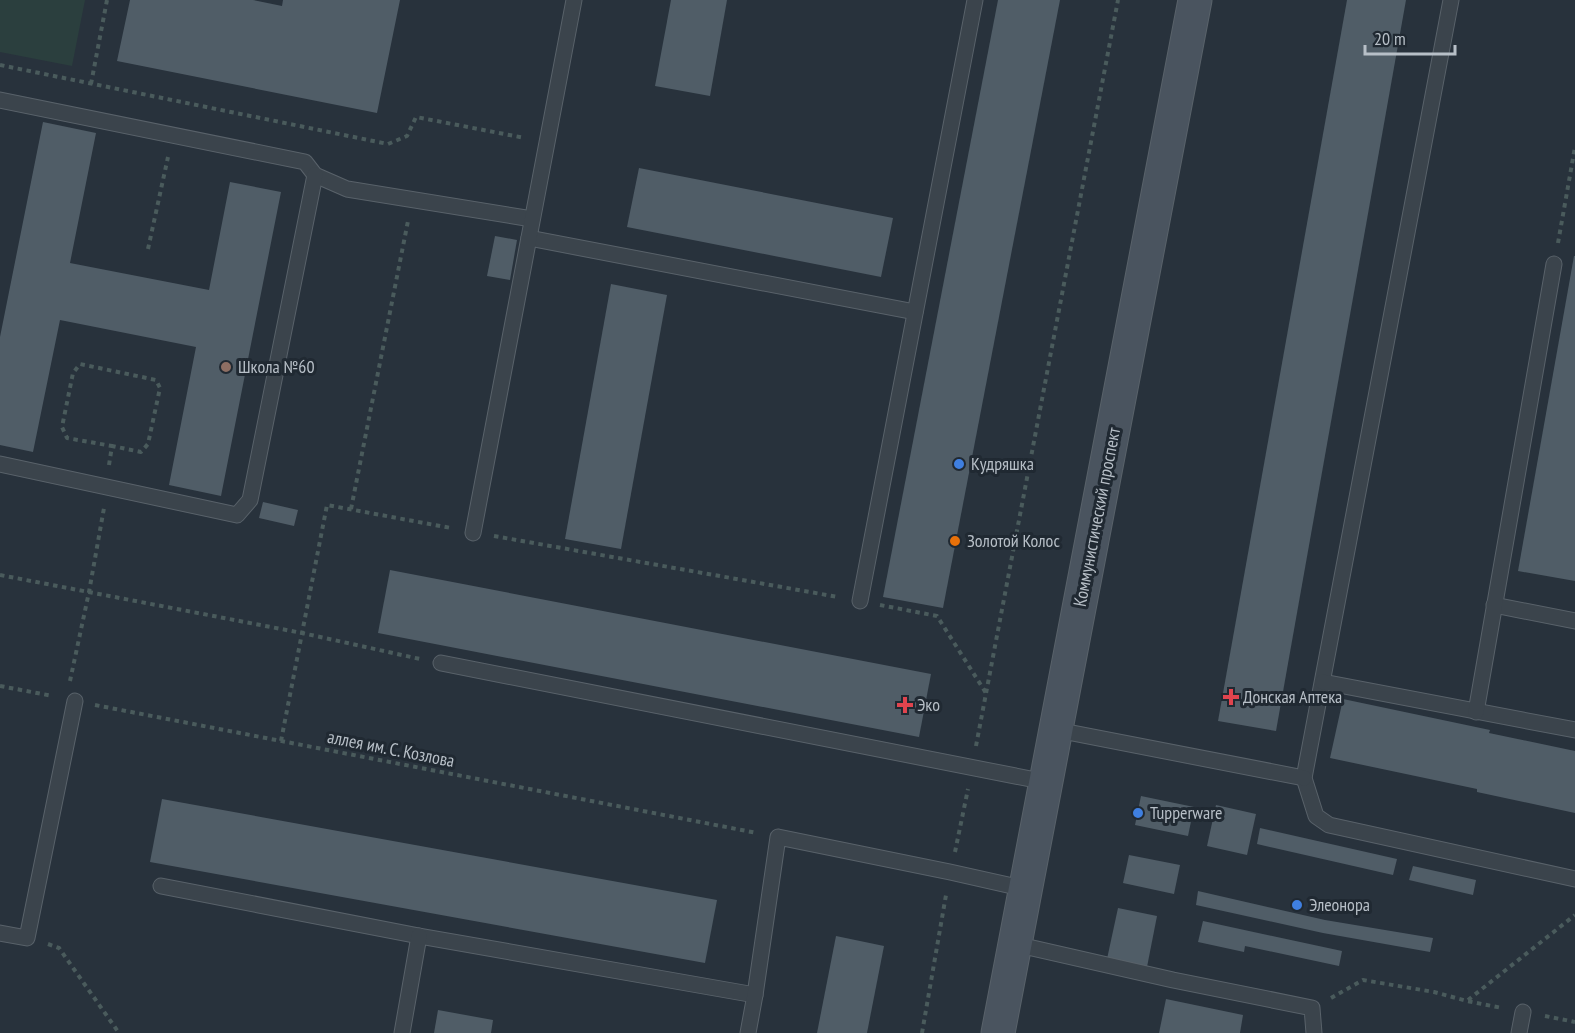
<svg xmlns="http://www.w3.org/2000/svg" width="1575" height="1033" viewBox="0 0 1575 1033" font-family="'PT Sans Narrow',sans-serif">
<rect width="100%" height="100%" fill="#28323c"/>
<path fill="#2b3f3e" d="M0 0H85L72 66 0 52Z"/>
<g fill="#505d67">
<path d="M130 0H253L282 6 283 0H400L377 113 117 61Z"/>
<path d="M671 0H727L710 96 655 86Z"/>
<path d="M998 0H1060L943 608 883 597Z"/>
<path d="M1347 0H1406L1276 731 1218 721Z"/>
<path d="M43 122 96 133 70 263 209 290 230 182 281 192 221 496 169 485 196 347 60 320 33 452 0 445V337Z"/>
<path d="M639 168 893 218 881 277 627 227Z"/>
<path d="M495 236 517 240 510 280 487 276Z"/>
<path d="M1574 256H1575V581L1518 571Z"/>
<path d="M611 284 667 295 621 549 565 539Z"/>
<path d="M263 502 298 510 294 526 259 518Z"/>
<path d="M390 570 931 674 919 737 378 633Z"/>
<path d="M1343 699 1490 730 1489 733 1575 751V813L1477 792V789L1330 758Z"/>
<path d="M1141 796 1194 807 1188 836 1135 825Z"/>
<path d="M162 799 717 900 705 963 150 862Z"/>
<path d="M1216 805 1256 814 1247 855 1207 846Z"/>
<path d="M1260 828 1397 859 1393 875 1257 844Z"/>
<path d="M1129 855 1180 865 1174 894 1123 883Z"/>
<path d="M1413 866 1476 880 1473 895 1409 880Z"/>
<path d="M1198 891 1325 920 1433 938 1430 952 1323 933 1196 905Z"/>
<path d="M1118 908 1157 916 1147 967 1107 959Z"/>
<path d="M1203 921 1342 951 1339 966 1245 946 1244 952 1198 942Z"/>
<path d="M836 936 884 946 867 1033H817Z"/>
<path d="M1166 999 1243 1015 1240 1033H1159Z"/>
<path d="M438 1010 493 1020 491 1033H434Z"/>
</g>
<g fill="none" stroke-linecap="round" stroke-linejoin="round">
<g stroke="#59626a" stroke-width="17">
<g id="lane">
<path d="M1451 0 1304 778 1316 816 1329 825 1575 879"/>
<path d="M0 100 305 162 315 175 347 189 532 219"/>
<path d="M529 238 915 312"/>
<path d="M0 464 237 515 250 500 315 175"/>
<path d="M473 533 574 0"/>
<path d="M860 601 975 0"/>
<path d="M1494 605 1575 621"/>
<path d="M441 663 1046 782"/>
<path d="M1323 682 1575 730"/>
<path d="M1476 712 1554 264"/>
<path d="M1057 730 1304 778"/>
<path d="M161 886 419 936 755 995"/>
<path d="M0 933 27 938 75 701"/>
<path d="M1015 944 1173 980 1312 1008 1314 1033"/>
<path d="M402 1033 419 936"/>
<path d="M748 1033 755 995 778 837 950 872 1026 889"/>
<path d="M1519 1033 1523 1012"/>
</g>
</g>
<g stroke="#59626a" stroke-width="35">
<path id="secondary" d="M998 1033 1195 0"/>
</g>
<g stroke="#4a5b5c" stroke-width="4" stroke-dasharray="4.5 4.5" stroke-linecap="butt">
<path d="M0 65 388 144 407 136 416 117 525 138"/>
<path d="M91 84 107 0"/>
<path d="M1558 243 1575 147"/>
<path d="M148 249 168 157"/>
<path d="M109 465 112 446 67 438 62 427 73 373 80 364 156 380 160 388 148 444 141 452 112 446"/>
<path d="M351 509 408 221"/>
<path d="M494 536 838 597"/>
<path d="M0 575 302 633 420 659"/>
<path d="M880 605 937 616 986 693"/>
<path d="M70 681 89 592 104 508"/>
<path d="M0 686 53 696"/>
<path d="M95 705 757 833"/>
<path d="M281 741 327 505 451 528"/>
<path d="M976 746 1118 0"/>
<path d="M955 852 968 789"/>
<path d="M48 944 59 948 119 1033"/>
<path d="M1331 998 1363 980 1434 992 1467 1001 1502 1008"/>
<path d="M1468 1000 1575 915"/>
<path d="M1545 1016 1575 1022"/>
<path d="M922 1033 946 895"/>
</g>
<use href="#lane" stroke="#3b444c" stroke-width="15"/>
<use href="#secondary" stroke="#4a545f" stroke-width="33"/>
</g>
<circle fill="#8d6e63" stroke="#202932" stroke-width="2" cx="226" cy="367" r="6"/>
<g fill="#3f7fe0" stroke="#202932" stroke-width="2">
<circle cx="959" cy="464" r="6"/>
<circle cx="1138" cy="813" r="6"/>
<circle cx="1297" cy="905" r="6"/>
</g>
<circle fill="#e8710a" stroke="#202932" stroke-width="2" cx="955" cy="541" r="6"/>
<g fill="#e0444e" stroke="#202932" stroke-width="2">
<path d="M1228 688h6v6h6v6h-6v6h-6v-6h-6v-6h6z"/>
<path d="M902 696h6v6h6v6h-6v6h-6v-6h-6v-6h6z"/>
</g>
<g text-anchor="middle" stroke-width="6" stroke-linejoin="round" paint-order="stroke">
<g font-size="18" fill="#b7bfc7" stroke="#202932" text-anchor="start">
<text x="238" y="373">Школа №60</text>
<text x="971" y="470">Кудряшка</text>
<text x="967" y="547">Золотой Колос</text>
<text x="1243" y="703">Донская Аптека</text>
<text x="917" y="711">Эко</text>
<text x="1150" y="819">Tupperware</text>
<text x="1309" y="911">Элеонора</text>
</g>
<g font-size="18" fill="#b7bfc7" stroke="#202932">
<text transform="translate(1097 517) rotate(-79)" y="6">Коммунистический проспект</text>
<text transform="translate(391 749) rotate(11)" y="6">аллея им. С. Козлова</text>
</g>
</g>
<path d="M1365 45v9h90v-9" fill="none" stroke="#b7bfc7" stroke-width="3"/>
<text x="1374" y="45" font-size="18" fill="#b7bfc7" stroke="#202932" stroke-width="4.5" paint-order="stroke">20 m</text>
</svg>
